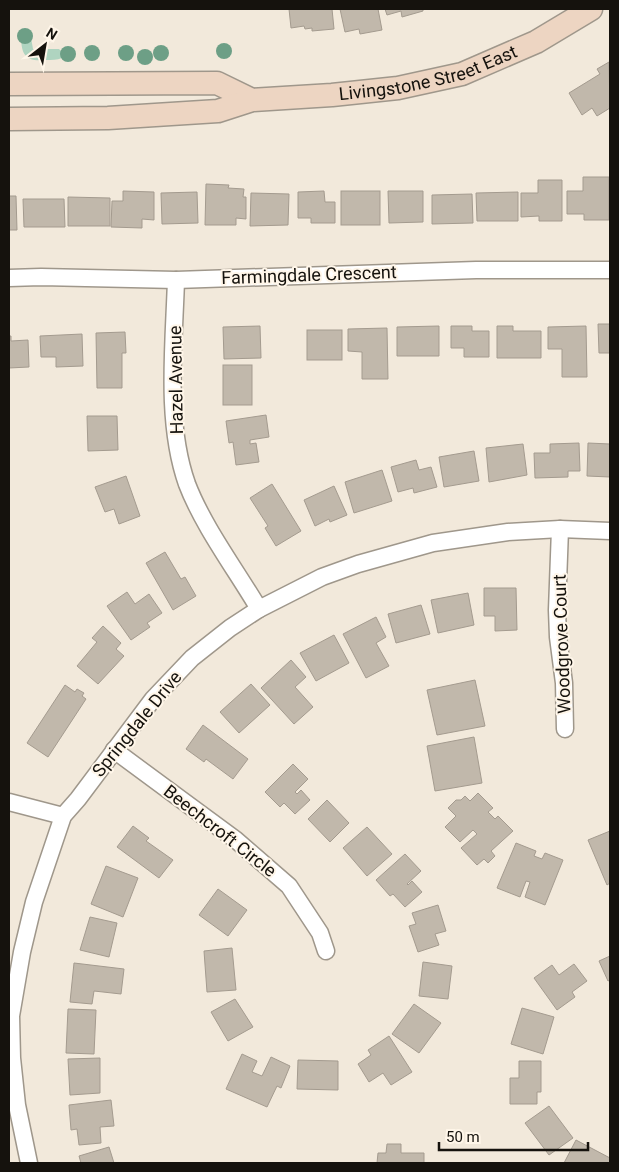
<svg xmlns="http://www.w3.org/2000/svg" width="619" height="1172" viewBox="0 0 619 1172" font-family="Roboto,sans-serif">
<rect width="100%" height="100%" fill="#f2e9db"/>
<path fill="#afd4c0" d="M24 30 30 32 33 49H59L63 53 62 58C57 60 52 60 46 60 24 62 21 54 21 33Z"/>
<g fill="#c1b8ab" stroke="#a49b8f">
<path d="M289 9H332L334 29 312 31V28L305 29 304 26 291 28Z"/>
<path d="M340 9H378L382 30 360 34 359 29 345 32Z"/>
<path d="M385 9H423V11L402 17 401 11 387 15Z"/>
<path d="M609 62 610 108 597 116 592 108 582 115 569 93 600 74 597 69Z"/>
<path d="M583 177H609V220H584V214H567V191H583Z"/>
<path d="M538 180H562V221H539V216L521 217V193H538Z"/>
<path d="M206 184 229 185 228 188 244 189 243 197H246V219L236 218V225H205Z"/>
<path d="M123 191 154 192V220L142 219V228L111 227 112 201H123Z"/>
<path d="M324 191 325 202H335V223H311V218H298V192Z"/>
<rect x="341" y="191" width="39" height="34"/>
<path d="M388 191H423V222L389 223Z"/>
<path d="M197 192 198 223 162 224 161 193Z"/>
<path d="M518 192V221H477L476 193Z"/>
<path d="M251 193 289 194 288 225 250 226Z"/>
<path d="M472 194 473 223 432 224V195Z"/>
<path d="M9 196H16L17 230H9Z"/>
<path d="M68 197 110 198V226H68Z"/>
<path d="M23 199H64L65 227H24Z"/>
<path d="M598 324H610V353H599Z"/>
<path d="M260 326 261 358 224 359 223 327Z"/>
<path d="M439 326V356H397V327Z"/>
<path d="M451 326H472V331H489V357H464V348H451Z"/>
<path d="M497 326H513V331H541V358H497Z"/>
<path d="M586 326 587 377H562V349H548V327Z"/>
<path d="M387 328 388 379H362V352L348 351V329Z"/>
<rect x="307" y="330" width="35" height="30"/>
<path d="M125 332 126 353H122V388H97L96 333Z"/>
<path d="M82 334 83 366 56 367V357H41L40 336Z"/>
<path d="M9 336H11V341L28 340 29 367 9 368Z"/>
<rect x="223" y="365" width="29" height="40"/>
<path d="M266 415 269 437 250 440V444L256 443 259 462 236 465 233 442 229 443 226 421Z"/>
<path d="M87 416H117L118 450 88 451Z"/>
<path d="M579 443 580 471H568V477L535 478 534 453H550V444Z"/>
<path d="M588 443 610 444V477L587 476Z"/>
<path d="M523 444 527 475 489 482 486 448Z"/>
<path d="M474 451 479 481 444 487 439 457Z"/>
<path d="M416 460 419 470 431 467 437 487 414 493 413 488 398 492 391 467Z"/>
<path d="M382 470 392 501 354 513 345 482Z"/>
<path d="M126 476 140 516 119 524 114 509 105 512 95 487Z"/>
<path d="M272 484 301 531 276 546 265 528 268 526 250 498Z"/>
<path d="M334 486 347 515 330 522 329 519 315 526 304 500Z"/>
<path d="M165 552 181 579 185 577 196 596 173 610 146 563Z"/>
<path d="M484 588H516L517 630 495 631V616H484Z"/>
<path d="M127 592 135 604 149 594 162 613 147 623 150 627 131 640 107 606Z"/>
<path d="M468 593 474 625 438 633 431 600Z"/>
<path d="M421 605 430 634 396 643 388 614Z"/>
<path d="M376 617 386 637 376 643 389 666 366 678 343 634Z"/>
<path d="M103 626 121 643 116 649 124 656 98 684 77 666 97 642 92 638Z"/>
<path d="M334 635 349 663 316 681 300 653Z"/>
<path d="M291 660 306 677 295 687 313 707 294 724 261 688Z"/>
<path d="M475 680 485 726 437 735 427 690Z"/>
<path d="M251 684 270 705 239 733 220 712Z"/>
<path d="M65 685 75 692 77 689 84 693 82 696 86 699 48 757 27 743Z"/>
<path d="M203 725 248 759 233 779 206 759 204 762 186 749Z"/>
<path d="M474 737 482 783 435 791 427 746Z"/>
<path d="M293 764 308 779 295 792 297 794 301 790 310 800 295 814 284 803 280 807 265 792Z"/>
<path d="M478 793 493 808 488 812 495 819 498 816 513 831 491 851 495 856 488 863 484 859 477 865 461 848 477 834 473 830 460 842 445 827 456 816 448 808 456 800H461L465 796 470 801Z"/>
<path d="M327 800 349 823 330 842 308 819Z"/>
<path d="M133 826 149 838 146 841 173 860 159 878 117 847Z"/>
<path d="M367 827 392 854 367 876 343 848Z"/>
<path d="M610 831V883L607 885 588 840Z"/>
<path d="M516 843 536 851 534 856 542 859 545 853 563 860 545 905 525 897 530 882 526 881 520 897 497 888Z"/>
<path d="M405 854 421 871 407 884 408 885 412 881 422 892 405 907 393 894 390 896 376 880Z"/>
<path d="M106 866 138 878 123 917 91 904Z"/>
<path d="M218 889 247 910 228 936 199 915Z"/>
<path d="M438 905 446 931 435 934 439 945 418 952 409 926 416 924 412 913Z"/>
<path d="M90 917 117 923 109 957 80 950Z"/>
<path d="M232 948 236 990 207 992 204 951Z"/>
<path d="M610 956V980L608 981 599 961Z"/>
<path d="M423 962 452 966 448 999 419 996Z"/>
<path d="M74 963 124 969 121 994 94 991 92 1004 70 1002Z"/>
<path d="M574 964 587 981 572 992 575 997 557 1010 534 978 552 965 559 975Z"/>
<path d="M235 999 253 1027 228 1041 211 1012Z"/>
<path d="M414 1004 441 1023 419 1053 392 1034Z"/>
<path d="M522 1008 554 1017 543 1054 511 1044Z"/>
<path d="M68 1009 96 1010 94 1054 66 1053Z"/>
<path d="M389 1036 412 1072 391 1085 383 1073 369 1082 358 1064 371 1055 368 1050Z"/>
<path d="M242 1054 257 1061 252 1072 262 1076 271 1057 290 1066 281 1088 277 1086 267 1107 226 1089Z"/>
<path d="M100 1058V1093L70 1095 68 1059Z"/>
<path d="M298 1060 338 1061V1090L297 1089Z"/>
<path d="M519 1061H541V1092H537V1104H510V1078H519Z"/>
<path d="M111 1100 114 1126 100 1127 101 1143 79 1145 77 1129 71 1130 69 1105Z"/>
<path d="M549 1106 573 1138 549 1155 525 1123Z"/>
<path d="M576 1140 610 1158V1163H564Z"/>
<path d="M387 1144H401V1153H424V1163H377L378 1153H386Z"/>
<path d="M109 1147 114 1163H81L79 1156Z"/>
</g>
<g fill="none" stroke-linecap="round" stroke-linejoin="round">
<g stroke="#9f978b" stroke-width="19">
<g id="street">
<path d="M9 278 41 277 176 280 476 270H610"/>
<path d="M176 280C174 345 165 422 187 484 203 526 236 570 259 609"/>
<path d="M560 529 557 610 558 637 564 683 565 729"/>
<path d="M114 750 236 840 289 886 320 933 326 951"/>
<path d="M9 802 63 816"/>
<path d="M29 1163 17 1105 12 1058 11 1016 22 952 34 902 63 816 78 799 153 699 192 658 230 628 259 609 322 577 358 564 433 543 508 532 560 529 610 531"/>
</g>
</g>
<g stroke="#9f978b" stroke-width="25">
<g id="secondary">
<path d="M9 84 217 83 252 100"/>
<path id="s1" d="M9 119 108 118 218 111 252 100 332 95 398 88 462 74 536 42 591 9"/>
</g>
</g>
<use href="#street" stroke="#fff" stroke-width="16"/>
<use href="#secondary" stroke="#edd5c2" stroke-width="22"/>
</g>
<g fill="#6d9f86">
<circle cx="25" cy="36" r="8"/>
<circle cx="224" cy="51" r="8"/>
<circle cx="92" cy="53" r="8"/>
<circle cx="126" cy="53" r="8"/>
<circle cx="161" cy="53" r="8"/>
<circle cx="68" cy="54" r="8"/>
<circle cx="145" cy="57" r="8"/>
</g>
<g text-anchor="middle" stroke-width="4" stroke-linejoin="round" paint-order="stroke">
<g font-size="18" fill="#15120d" stroke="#fff6e9">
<text dy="6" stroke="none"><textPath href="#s1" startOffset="424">Livingstone Street East</textPath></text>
<text transform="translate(309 275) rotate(-2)" y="6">Farmingdale Crescent</text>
<text transform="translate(176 380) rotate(-91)" y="6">Hazel Avenue</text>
<text transform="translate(562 644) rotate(-92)" y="6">Woodgrove Court</text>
<text transform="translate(137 724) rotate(-51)" y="6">Springdale Drive</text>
<text transform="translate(220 831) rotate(38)" y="6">Beechcroft Circle</text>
</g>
</g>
<rect width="619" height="1172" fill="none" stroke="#15120d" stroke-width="20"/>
<g transform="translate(45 45) rotate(31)" stroke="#fff6e9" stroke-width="4" paint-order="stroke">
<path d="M0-4L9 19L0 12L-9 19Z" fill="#15120d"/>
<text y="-8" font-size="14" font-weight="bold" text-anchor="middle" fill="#15120d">N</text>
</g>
<path d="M439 1142v8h149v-8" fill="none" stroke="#15120d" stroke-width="2.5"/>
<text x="446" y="1142" font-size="15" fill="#15120d" stroke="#fff6e9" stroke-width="4" paint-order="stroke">50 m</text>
</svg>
